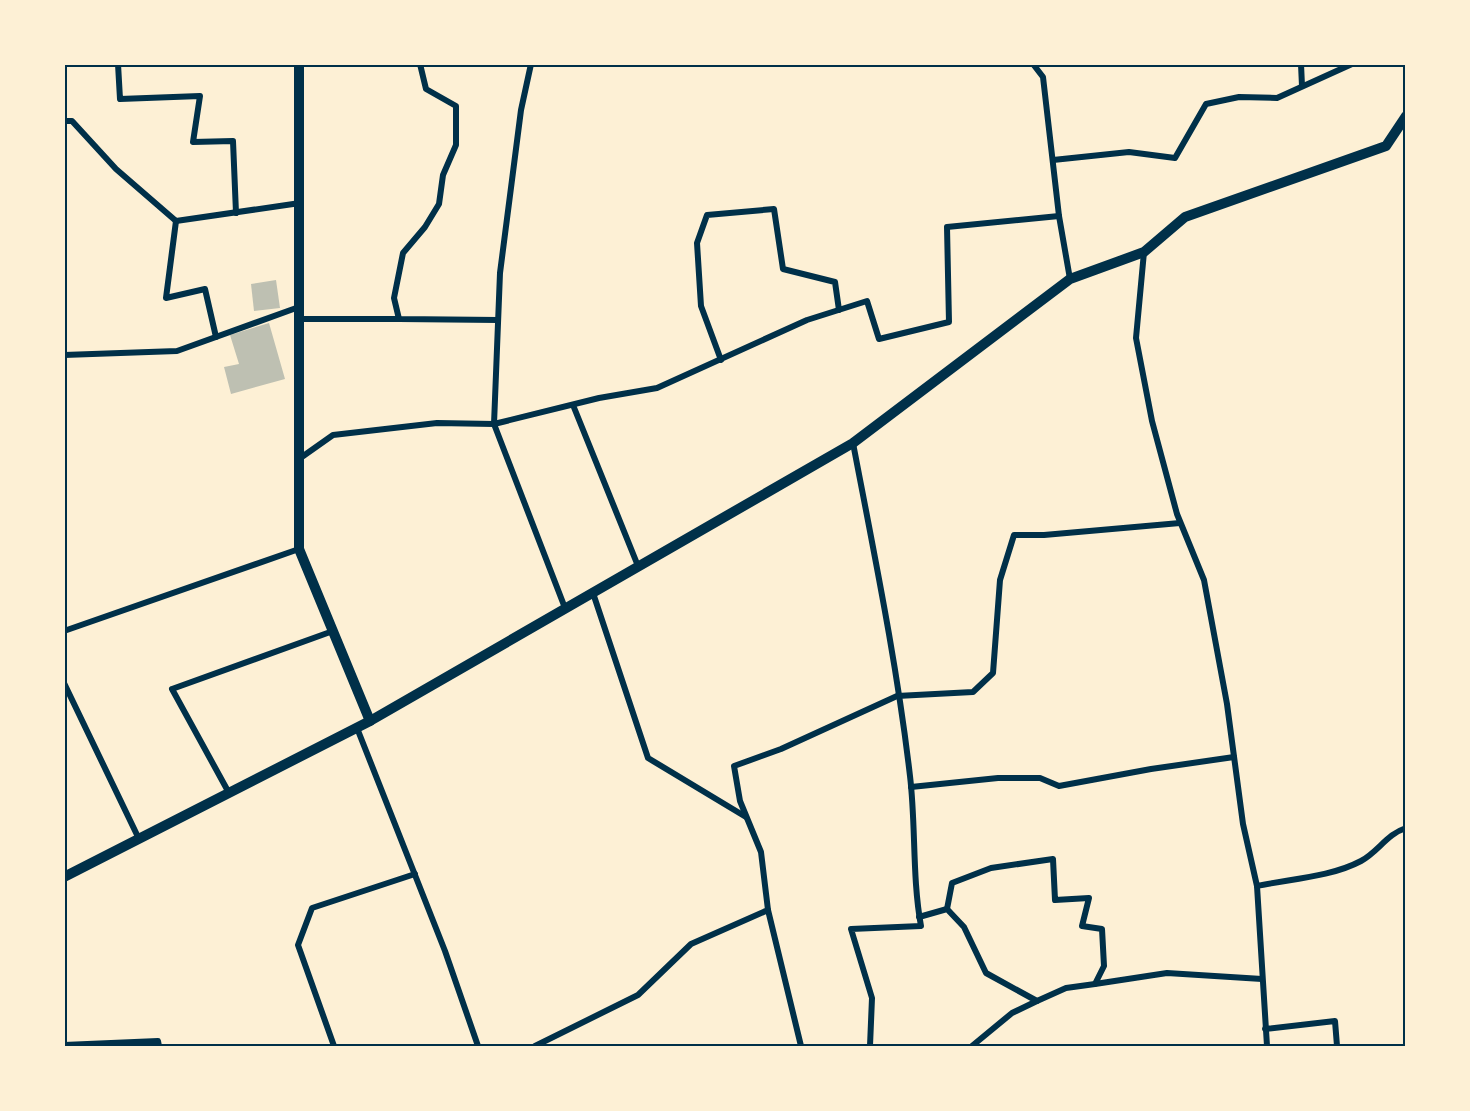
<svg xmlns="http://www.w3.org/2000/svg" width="1470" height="1111" viewBox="0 0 1470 1111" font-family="'Alegreya Sans',sans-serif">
<rect width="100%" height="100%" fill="#fdf0d5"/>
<g fill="#bec0b2">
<path d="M276 280 280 308 254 311 251 284Z"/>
<path d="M269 323 285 379 231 394 224 367 239 364 230 335Z"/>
</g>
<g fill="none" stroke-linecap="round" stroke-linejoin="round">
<g stroke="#003049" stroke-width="6">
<path d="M118 64 120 99 200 96 193 142 233 141 236 213"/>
<path d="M420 64 426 89 456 106V145L443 175 439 204 425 227 403 253 394 298 399 319 498 320"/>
<path d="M531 64 521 110 500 273 494 424 565 608"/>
<path d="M1033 64 1043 77 1059 216 1070 279"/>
<path d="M1301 64 1302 86"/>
<path d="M64 121H72L116 169 176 221 300 203"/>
<path d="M1053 160 1129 152 1175 158 1206 104 1239 97 1277 98 1352 64"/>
<path d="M176 221 166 298 205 289 216 337"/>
<path d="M1144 252 1136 338 1152 421 1177 514 1204 580 1227 704 1243 824 1257 886C1290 879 1331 877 1361 861 1378 852 1387 834 1406 828"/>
<path d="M299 319H399"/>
<path d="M64 355 177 351 299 307"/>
<path d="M721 360 701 306 697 243 707 215 774 209 783 269 835 282 839 310"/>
<path d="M573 405 638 566"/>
<path d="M853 443C874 553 897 664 910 776 916 826 912 877 921 926L851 929 872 998 870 1046"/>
<path d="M299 459 333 435 437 423 494 424 599 398 657 388 807 320 867 301 879 339 949 322 947 227 1059 216"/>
<path d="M593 593 648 758 746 817"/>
<path d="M64 631 299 549"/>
<path d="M64 683 139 839"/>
<path d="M357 728 445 951 478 1046"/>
<path d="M911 787 998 778H1040L1059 786 1151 769 1234 757"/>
<path d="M229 793 172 689 333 631"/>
<path d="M1257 886 1267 1046"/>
<path d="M947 909 952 883 991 868 1053 859 1055 900 1089 898 1082 926 1102 929 1104 966 1095 984 1066 988 1037 1001"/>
<path d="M768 910 801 1046"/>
<path d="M919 917 947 909 964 927 986 973 1037 1001 1012 1013 972 1046"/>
<path d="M1095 984 1167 973 1262 979"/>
<path d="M1265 1029 1335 1021 1337 1046"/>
<path d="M64 1045 158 1041 159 1046"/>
<path d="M334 1046 298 945 312 908 415 874"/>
<path d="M535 1046 638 995 691 944 768 910 761 852 740 801 734 766 781 749 897 696 973 692 993 673 1000 580 1014 535H1044L1180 523"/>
</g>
<g stroke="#003049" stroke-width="10">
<path d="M299 64V549L370 721"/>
<path d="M64 877 370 721 853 443 1070 279 1144 252 1185 217 1386 146 1406 116"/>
</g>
</g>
<rect width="1470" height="1111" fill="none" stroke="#fdf0d5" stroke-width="132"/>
<rect x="66" y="66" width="1338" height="979" fill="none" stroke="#003049" stroke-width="2"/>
</svg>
